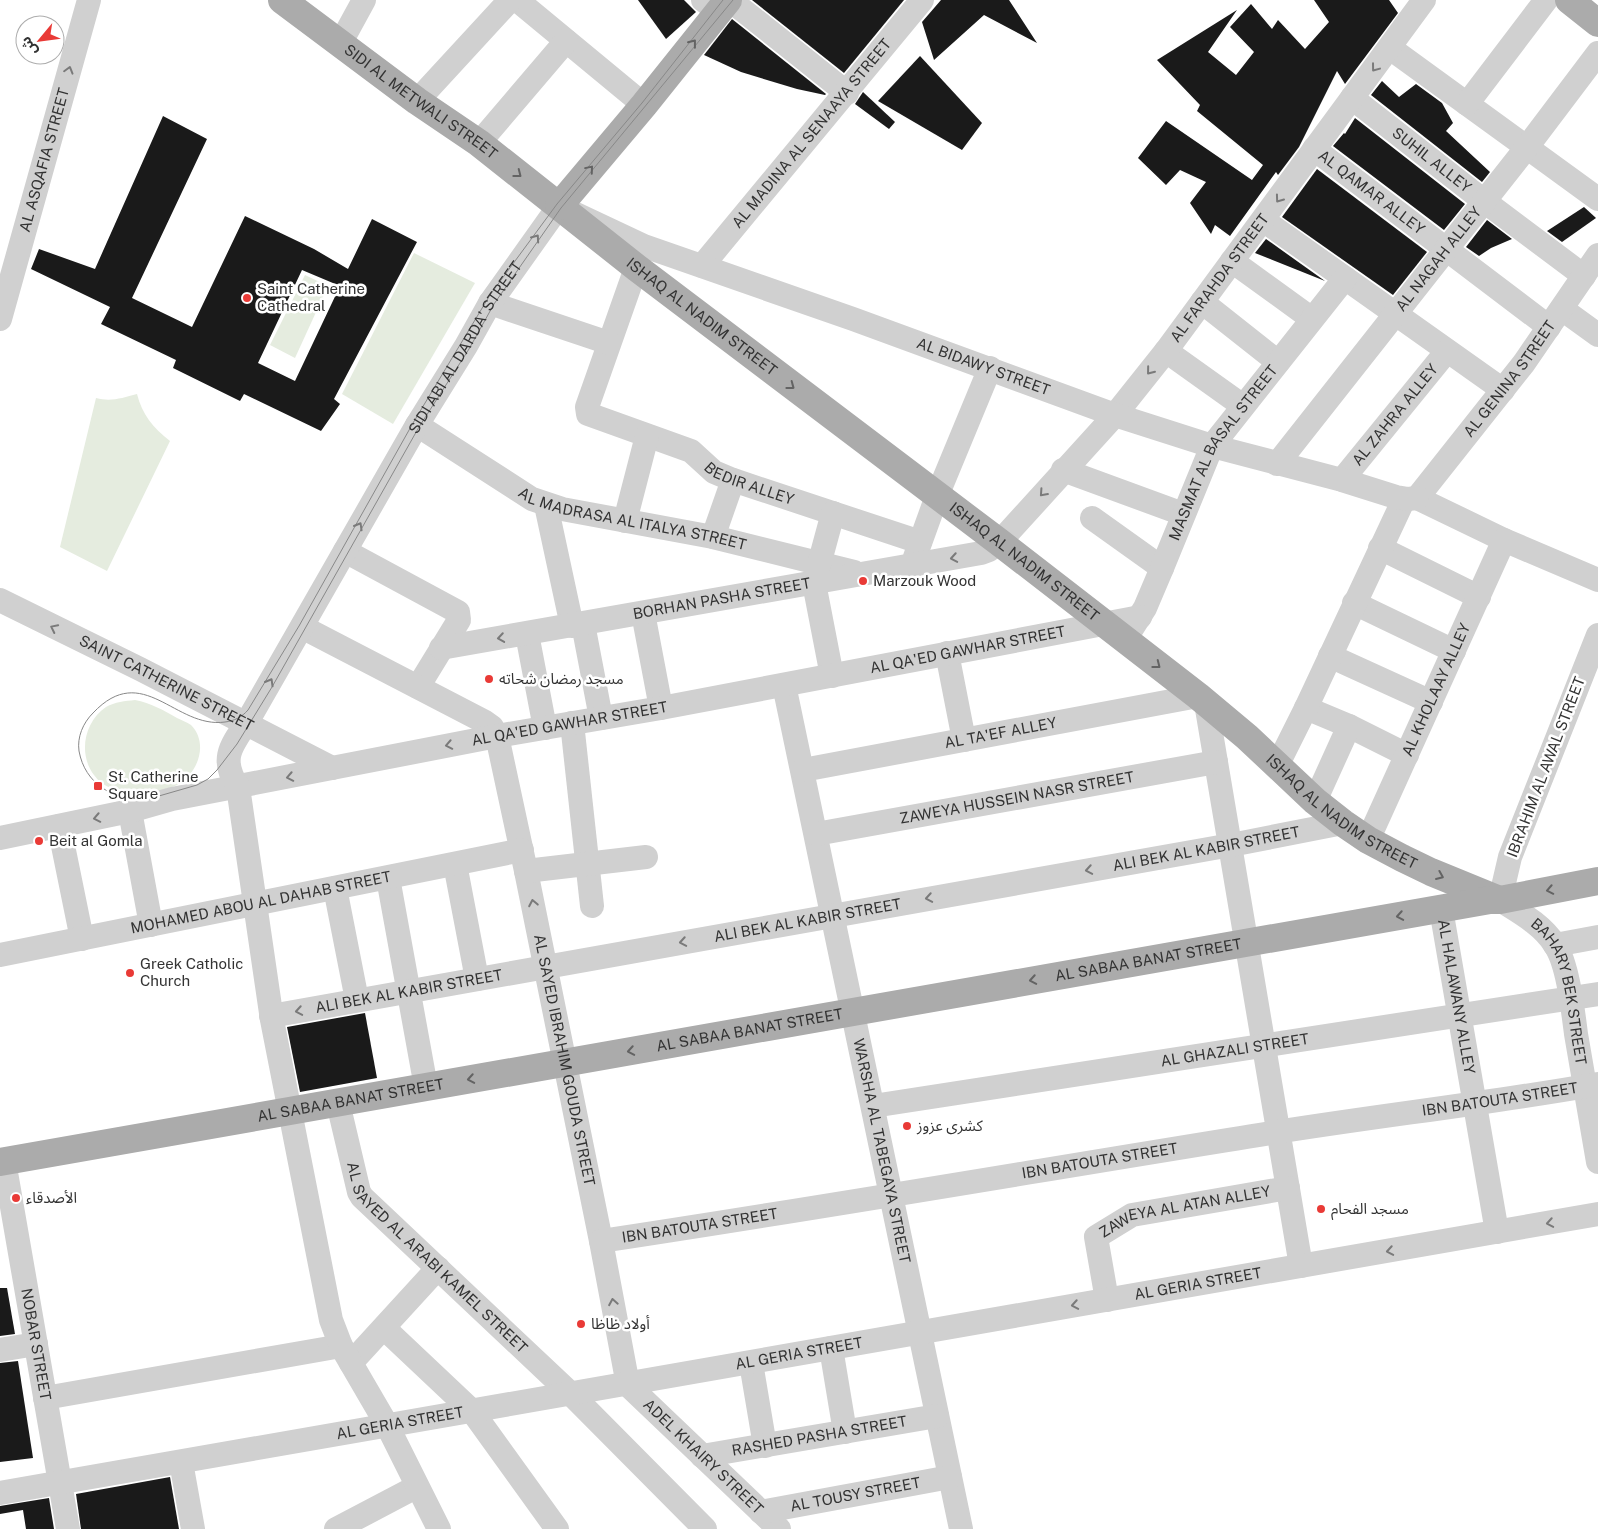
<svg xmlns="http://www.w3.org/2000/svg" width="1598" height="1529" viewBox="0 0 1598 1529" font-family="'Public Sans','Noto Sans Arabic',sans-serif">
<rect width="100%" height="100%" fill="#fff"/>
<g fill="#e5ecdf">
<path d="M414 253 475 283 393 424 342 394Z"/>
<path d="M305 275 328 286 295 358 270 345Z"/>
<path d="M137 394C142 414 153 428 170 441L107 571 60 547 96 398C111 402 122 398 137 394Z"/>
<path d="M135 700C151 703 163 710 177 718 181 720 187 722 191 725 211 745 195 780 172 787 160 791 146 795 134 794 120 793 102 787 94 775 78 754 84 722 106 707 115 702 125 701 135 700Z"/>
</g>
<g fill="#1a1a1a" fill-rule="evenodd">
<path d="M638 0H684L696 12 666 39Z"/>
<path d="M752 0H904L844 73Z"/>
<path d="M941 0H1009L1037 43 984 15 934 60 922 22Z"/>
<path d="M1314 0H1389L1398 13 1345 84 1337 71 1299 147 1278 175 1276 172 1230 236 1215 225 1211 234 1190 203 1206 182 1180 170 1166 185 1138 158 1166 121 1252 180 1263 165 1197 111 1200 105 1157 60 1237 10 1208 52 1236 75 1254 52 1230 27 1251 4 1272 29 1278 20 1305 49 1329 22Z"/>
<path d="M732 19 826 94 825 95 797 89 741 72 704 55Z"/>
<path d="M920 56 982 123 962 150 878 101Z"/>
<path d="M1382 81 1399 97 1416 84 1442 103 1453 123 1446 131 1490 172 1482 182 1371 95Z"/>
<path d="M863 92 895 122 889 129 855 104Z"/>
<path d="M163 116 207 139 132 298 192 327 245 216 314 249 348 269 372 219 417 242 334 399 340 404 321 431 244 394 240 401 173 368 176 360 101 324 110 307 31 269 39 249 95 269ZM302 270 340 286 295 381 258 363Z"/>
<path d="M1355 118 1465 204 1444 230 1333 146 1344 133 1345 134Z"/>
<path d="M1317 169 1427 252 1393 295 1282 217Z"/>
<path d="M1584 207 1596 218 1562 242 1547 231Z"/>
<path d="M1487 220 1512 239 1491 248 1479 256 1466 247Z"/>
<path d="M1266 239 1325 281 1255 253Z"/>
<path d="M365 1013 377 1078 300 1092 287 1027Z"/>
<path d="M0 1288H7L15 1334 0 1336Z"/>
<path d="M18 1361 33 1458 0 1462V1363Z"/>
<path d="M170 1477 179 1529H81L76 1494Z"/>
<path d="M49 1498 54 1529H26L23 1510 0 1514V1506Z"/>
</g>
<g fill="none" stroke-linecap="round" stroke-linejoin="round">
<g stroke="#d0d0d0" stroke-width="24">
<path d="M517 0 644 105"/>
<path d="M703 0 718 12"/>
<path d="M730 0 847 93"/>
<path d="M340 44 364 0"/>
<path d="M1390 48 1598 199"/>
<path id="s1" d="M1352 98 1484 201 1584 276"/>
<path d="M417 101 510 0"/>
<path d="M1467 104 1546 0"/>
<path d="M479 143 566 41"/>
<path id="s2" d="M1314 149 1549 327"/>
<path d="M1263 220 1503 390"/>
<path id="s3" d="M642 251 587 407 588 414 691 451 714 472 733 480 920 542"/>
<path d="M1232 261 1312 319"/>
<path id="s4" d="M702 266 922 0"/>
<path d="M1202 302 1278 362"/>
<path d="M490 303 609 343"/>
<path d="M1562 309 1598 335"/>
<path id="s5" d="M0 319 89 0"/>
<path d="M1166 351 1243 406"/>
<path id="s6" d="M417 425 532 499 562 509 713 537 854 572"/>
<path id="s7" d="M1277 464 1527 147 1598 53"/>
<path d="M1063 470 1183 514"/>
<path id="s8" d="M1342 480 1447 351"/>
<path id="s9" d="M1417 498 1524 363 1598 255"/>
<path d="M1417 498 1504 540 1598 580"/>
<path d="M546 505 572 626"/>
<path d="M1092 518 1162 568"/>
<path d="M625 521 647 436"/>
<path d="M713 537 733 480"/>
<path d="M1380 548 1479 597"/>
<path d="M345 551 458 612 459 620 418 687"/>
<path d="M915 557 937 496 990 368"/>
<path id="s10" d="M0 600 140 669 332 768"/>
<path d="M1354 603 1454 651"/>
<path d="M643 613 661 708"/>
<path d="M583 624 601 718"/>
<path id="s11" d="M302 627 485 722 492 727 497 736 526 871 601 1241 628 1385 779 1529"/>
<path id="s12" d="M1131 630 1145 608 1162 568 1212 446 1345 278"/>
<path d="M527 634 545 728"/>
<path id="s13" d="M1598 635 1510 857 1500 900C1519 912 1543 925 1555 945 1568 964 1573 1011 1576 1034 1583 1077 1591 1119 1598 1162"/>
<path id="s14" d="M441 648 981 553 989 550 1006 535 1115 415 1166 351 1424 0"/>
<path d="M947 653 964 740"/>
<path d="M1330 656 1431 702"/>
<path d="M832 676 814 583 833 513"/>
<path id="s15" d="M784 685 961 1529"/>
<path d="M1206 703 1301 1266"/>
<path d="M1306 708 1349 726 1407 755"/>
<path d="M572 723 592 906"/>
<path d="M1277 766 1306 708 1404 499"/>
<path id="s16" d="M803 770 1198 696"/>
<path d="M1315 801 1349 726"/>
<path d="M130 811 151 925"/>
<path d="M59 826 82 939"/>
<path id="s17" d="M816 834 1216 762"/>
<path id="s18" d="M0 838 130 811 172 799 497 736 661 708 1140 617"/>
<path id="s19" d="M1368 840 1504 540"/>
<path d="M455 864 477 979"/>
<path d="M526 871 646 857"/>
<path d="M388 878 426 1087"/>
<path d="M335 888 357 1000"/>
<path id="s20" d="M1441 909 1497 1232"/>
<path d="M1555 945 1598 937"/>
<path id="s21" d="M0 955 522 850"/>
<path id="s22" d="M271 1016 1231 845 1343 823"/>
<path id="s23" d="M338 1103 359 1192 362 1197 571 1394 705 1529"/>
<path id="s24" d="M873 1106 1598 994"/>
<path id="s25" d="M4 1161 68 1529"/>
<path id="s26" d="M601 1241C827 1207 1052 1168 1277 1132 1384 1115 1491 1103 1598 1084"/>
<path id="s27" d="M1107 1300 1096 1237 1132 1215 1288 1188"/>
<path d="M384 1328 472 1411 557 1529"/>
<path d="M831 1348 845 1432"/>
<path d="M0 1350 36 1344"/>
<path d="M351 1363 438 1268"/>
<path d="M751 1363 765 1446"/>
<path d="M45 1398 341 1346"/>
<path id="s28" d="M702 1456 937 1416"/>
<path d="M181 1462 193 1529"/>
<path id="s29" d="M0 1493 1598 1214"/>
<path id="s30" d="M761 1512 950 1477"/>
<path d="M336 1529 416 1487"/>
<path id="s31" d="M439 1529 387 1425 341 1346 331 1320 272 1020 238 787C221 761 229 748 246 724L417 425 466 346 490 303 559 206 644 246 853 319 1115 415 1212 446 1342 480 1396 497 1408 499 1417 498"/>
</g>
<g stroke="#ababab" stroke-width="28">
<path id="s32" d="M282 0 417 101 479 143 637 268 999 542 1198 696 1247 737 1315 801 1343 823 1368 840 1402 858 1431 872 1497 899"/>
<path d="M1569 0 1598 23"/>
<path d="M559 206 644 105 728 0"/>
<path id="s33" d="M0 1162 1490 900H1500L1598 881"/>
</g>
<path stroke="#888" stroke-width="1" d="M723 0 642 103 557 204 490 295 413 423 299 626 248 710C242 717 234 721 225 722 175 729 143 660 93 713 83 723 77 737 79 751 85 784 113 800 145 800L197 785 208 779 217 770 237 744 272 687 419 427 469 349 494 304 561 208 733 0"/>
</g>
<defs><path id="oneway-chevron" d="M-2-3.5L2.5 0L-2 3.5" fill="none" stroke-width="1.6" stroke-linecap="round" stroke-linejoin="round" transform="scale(1.25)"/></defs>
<g stroke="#636363">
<use href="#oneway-chevron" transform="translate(693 43) rotate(-52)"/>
<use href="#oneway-chevron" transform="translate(590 169) rotate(-50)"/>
<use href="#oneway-chevron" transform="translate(518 174) rotate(38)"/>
<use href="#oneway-chevron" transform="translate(791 386) rotate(37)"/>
<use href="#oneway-chevron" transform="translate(1157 665) rotate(38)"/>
<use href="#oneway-chevron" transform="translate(1440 876) rotate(23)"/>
<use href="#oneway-chevron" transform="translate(1550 890) rotate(169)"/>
<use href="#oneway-chevron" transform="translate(1400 916) rotate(170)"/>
<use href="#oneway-chevron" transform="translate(1033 980) rotate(170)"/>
<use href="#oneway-chevron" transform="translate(631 1051) rotate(170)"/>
<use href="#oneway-chevron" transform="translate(471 1079) rotate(170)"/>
</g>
<g stroke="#7a7a7a">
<use href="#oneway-chevron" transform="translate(1375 68) rotate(127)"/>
<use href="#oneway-chevron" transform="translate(69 70) rotate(-74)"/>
<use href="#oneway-chevron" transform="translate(1279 199) rotate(126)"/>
<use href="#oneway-chevron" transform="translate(536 238) rotate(-55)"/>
<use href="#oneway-chevron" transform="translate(1150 371) rotate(129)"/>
<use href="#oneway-chevron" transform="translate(1043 493) rotate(132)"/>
<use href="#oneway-chevron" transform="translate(359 526) rotate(-60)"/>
<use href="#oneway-chevron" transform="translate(954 558) rotate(170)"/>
<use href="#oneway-chevron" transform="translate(54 628) rotate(-154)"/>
<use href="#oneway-chevron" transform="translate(501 638) rotate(171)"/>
<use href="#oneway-chevron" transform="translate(270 682) rotate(-60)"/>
<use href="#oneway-chevron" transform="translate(449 745) rotate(169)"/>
<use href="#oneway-chevron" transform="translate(290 777) rotate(169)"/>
<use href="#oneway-chevron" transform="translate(97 818) rotate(169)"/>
<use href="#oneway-chevron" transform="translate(1089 870) rotate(170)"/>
<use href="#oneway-chevron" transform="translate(929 898) rotate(170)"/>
<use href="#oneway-chevron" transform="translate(533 903) rotate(-101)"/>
<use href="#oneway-chevron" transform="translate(683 942) rotate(170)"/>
<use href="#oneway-chevron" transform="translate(299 1011) rotate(170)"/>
<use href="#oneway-chevron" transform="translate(1550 1223) rotate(170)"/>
<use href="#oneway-chevron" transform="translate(1390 1251) rotate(170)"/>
<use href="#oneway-chevron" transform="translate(613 1302) rotate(-100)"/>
<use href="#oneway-chevron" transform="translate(1075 1305) rotate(170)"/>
</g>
<g fill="#e93a36" stroke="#fff" stroke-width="2">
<circle cx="247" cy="298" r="5"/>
<circle cx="863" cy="581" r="5"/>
<circle cx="489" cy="679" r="5"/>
<rect x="93" y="781" width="10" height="10" rx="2.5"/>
<circle cx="39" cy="841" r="5"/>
<circle cx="130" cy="973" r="5"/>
<circle cx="907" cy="1126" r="5"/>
<circle cx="16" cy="1198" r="5"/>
<circle cx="1321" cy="1209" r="5"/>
<circle cx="581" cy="1324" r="5"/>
</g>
<g text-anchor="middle" stroke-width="5" stroke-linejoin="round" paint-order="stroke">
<g font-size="15" fill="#333" stroke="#fff">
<text dy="5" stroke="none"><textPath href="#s32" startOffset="172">SIDI AL METWALI STREET</textPath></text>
<text dy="5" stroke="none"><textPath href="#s4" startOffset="172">AL MADINA AL SENAAYA STREET</textPath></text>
<text dy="5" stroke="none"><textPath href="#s5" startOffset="165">AL ASQAFIA STREET</textPath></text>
<text dy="5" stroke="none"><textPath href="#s1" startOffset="101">SUHIL ALLEY</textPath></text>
<text dy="5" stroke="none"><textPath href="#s2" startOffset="72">AL QAMAR ALLEY</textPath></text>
<text dy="5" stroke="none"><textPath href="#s7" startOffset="261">AL NAGAH ALLEY</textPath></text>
<text dy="5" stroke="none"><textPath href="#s14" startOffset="914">AL FARAHDA STREET</textPath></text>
<text dy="5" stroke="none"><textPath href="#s32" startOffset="526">ISHAQ AL NADIM STREET</textPath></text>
<text dy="5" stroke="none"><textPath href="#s31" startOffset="1282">SIDI ABI AL DARDA' STREET</textPath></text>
<text dy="5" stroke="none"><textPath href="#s31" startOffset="1906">AL BIDAWY STREET</textPath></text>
<text dy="5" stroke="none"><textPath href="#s9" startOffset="151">AL GENINA STREET</textPath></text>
<text dy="5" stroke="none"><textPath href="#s8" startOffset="84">AL ZAHRA ALLEY</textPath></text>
<text dy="5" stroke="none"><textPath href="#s12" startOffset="201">MASMAT AL BASAL STREET</textPath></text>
<text dy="5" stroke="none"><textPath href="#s3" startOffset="350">BEDIR ALLEY</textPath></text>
<text dy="5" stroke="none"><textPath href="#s6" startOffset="239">AL MADRASA AL ITALYA STREET</textPath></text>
<text dy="5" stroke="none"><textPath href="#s32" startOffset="931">ISHAQ AL NADIM STREET</textPath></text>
<text dy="5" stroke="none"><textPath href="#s14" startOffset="285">BORHAN PASHA STREET</textPath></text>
<text dy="5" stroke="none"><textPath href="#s18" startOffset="986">AL QA'ED GAWHAR STREET</textPath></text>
<text dy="5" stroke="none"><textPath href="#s10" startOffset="186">SAINT CATHERINE STREET</textPath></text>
<text dy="5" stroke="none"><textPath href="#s19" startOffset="165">AL KHOLAAY ALLEY</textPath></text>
<text dy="5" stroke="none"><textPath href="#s18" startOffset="581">AL QA'ED GAWHAR STREET</textPath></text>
<text dy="5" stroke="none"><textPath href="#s16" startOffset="201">AL TA'EF ALLEY</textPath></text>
<text transform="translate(1546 767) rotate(-69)" y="5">IBRAHIM AL AWAL STREET</text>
<text dy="5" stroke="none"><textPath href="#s17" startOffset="204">ZAWEYA HUSSEIN NASR STREET</textPath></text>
<text dy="5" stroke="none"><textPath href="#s32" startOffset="1336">ISHAQ AL NADIM STREET</textPath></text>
<text dy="5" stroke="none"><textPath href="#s22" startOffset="950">ALI BEK AL KABIR STREET</textPath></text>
<text dy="5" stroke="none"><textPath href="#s21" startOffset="266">MOHAMED ABOU AL DAHAB STREET</textPath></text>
<text dy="5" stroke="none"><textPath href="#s22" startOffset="545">ALI BEK AL KABIR STREET</textPath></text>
<text dy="5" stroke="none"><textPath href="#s33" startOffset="1166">AL SABAA BANAT STREET</textPath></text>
<text dy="5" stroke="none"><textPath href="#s22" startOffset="140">ALI BEK AL KABIR STREET</textPath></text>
<text dy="5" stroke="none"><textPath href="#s13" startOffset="400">BAHARY BEK STREET</textPath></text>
<text dy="5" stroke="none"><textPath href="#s20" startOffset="89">AL HALAWANY ALLEY</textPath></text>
<text dy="5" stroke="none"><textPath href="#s33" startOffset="761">AL SABAA BANAT STREET</textPath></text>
<text dy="5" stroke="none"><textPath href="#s24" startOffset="366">AL GHAZALI STREET</textPath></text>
<text dy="5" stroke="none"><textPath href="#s11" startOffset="556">AL SAYED IBRAHIM GOUDA STREET</textPath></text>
<text dy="5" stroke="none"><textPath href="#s26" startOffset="910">IBN BATOUTA STREET</textPath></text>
<text dy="5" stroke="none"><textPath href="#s33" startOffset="356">AL SABAA BANAT STREET</textPath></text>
<text dy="5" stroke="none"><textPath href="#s15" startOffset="476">WARSHA AL TABEGAYA STREET</textPath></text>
<text dy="5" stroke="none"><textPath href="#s26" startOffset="505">IBN BATOUTA STREET</textPath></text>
<text dy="5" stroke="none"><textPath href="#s27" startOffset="158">ZAWEYA AL ATAN ALLEY</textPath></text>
<text dy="5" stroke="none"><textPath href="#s26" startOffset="100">IBN BATOUTA STREET</textPath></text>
<text dy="5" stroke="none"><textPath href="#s23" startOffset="191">AL SAYED AL ARABI KAMEL STREET</textPath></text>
<text dy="5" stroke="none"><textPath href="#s29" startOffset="1216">AL GERIA STREET</textPath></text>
<text dy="5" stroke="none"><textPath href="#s25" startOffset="186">NOBAR STREET</textPath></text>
<text dy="5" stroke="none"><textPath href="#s29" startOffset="811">AL GERIA STREET</textPath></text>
<text dy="5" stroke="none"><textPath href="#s29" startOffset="406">AL GERIA STREET</textPath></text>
<text dy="5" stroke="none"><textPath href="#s28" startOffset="119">RASHED PASHA STREET</textPath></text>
<text dy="5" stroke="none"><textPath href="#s11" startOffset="991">ADEL KHAIRY STREET</textPath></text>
<text dy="5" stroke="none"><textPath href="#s30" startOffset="96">AL TOUSY STREET</textPath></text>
</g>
<g font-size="15" fill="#333" stroke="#fff" text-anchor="start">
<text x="257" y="294">Saint Catherine<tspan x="257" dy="17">Cathedral</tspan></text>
<text x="873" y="586">Marzouk Wood</text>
<text x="499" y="684">مسجد رمضان شحاته</text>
<text x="108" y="782">St. Catherine<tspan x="108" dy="17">Square</tspan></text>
<text x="49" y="846">Beit al Gomla</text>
<text x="140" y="969">Greek Catholic<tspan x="140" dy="17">Church</tspan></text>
<text x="917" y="1131">كشرى عزوز</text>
<text x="26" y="1203">الأصدقاء</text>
<text x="1331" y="1214">مسجد الفحام</text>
<text x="591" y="1329">أولاد ظاظا</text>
</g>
</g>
<g transform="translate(40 40) rotate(241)"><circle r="24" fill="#ffffff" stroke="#adadad"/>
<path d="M0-4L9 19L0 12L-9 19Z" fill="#e93a36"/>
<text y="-8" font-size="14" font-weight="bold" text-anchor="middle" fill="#333333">ش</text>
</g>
</svg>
